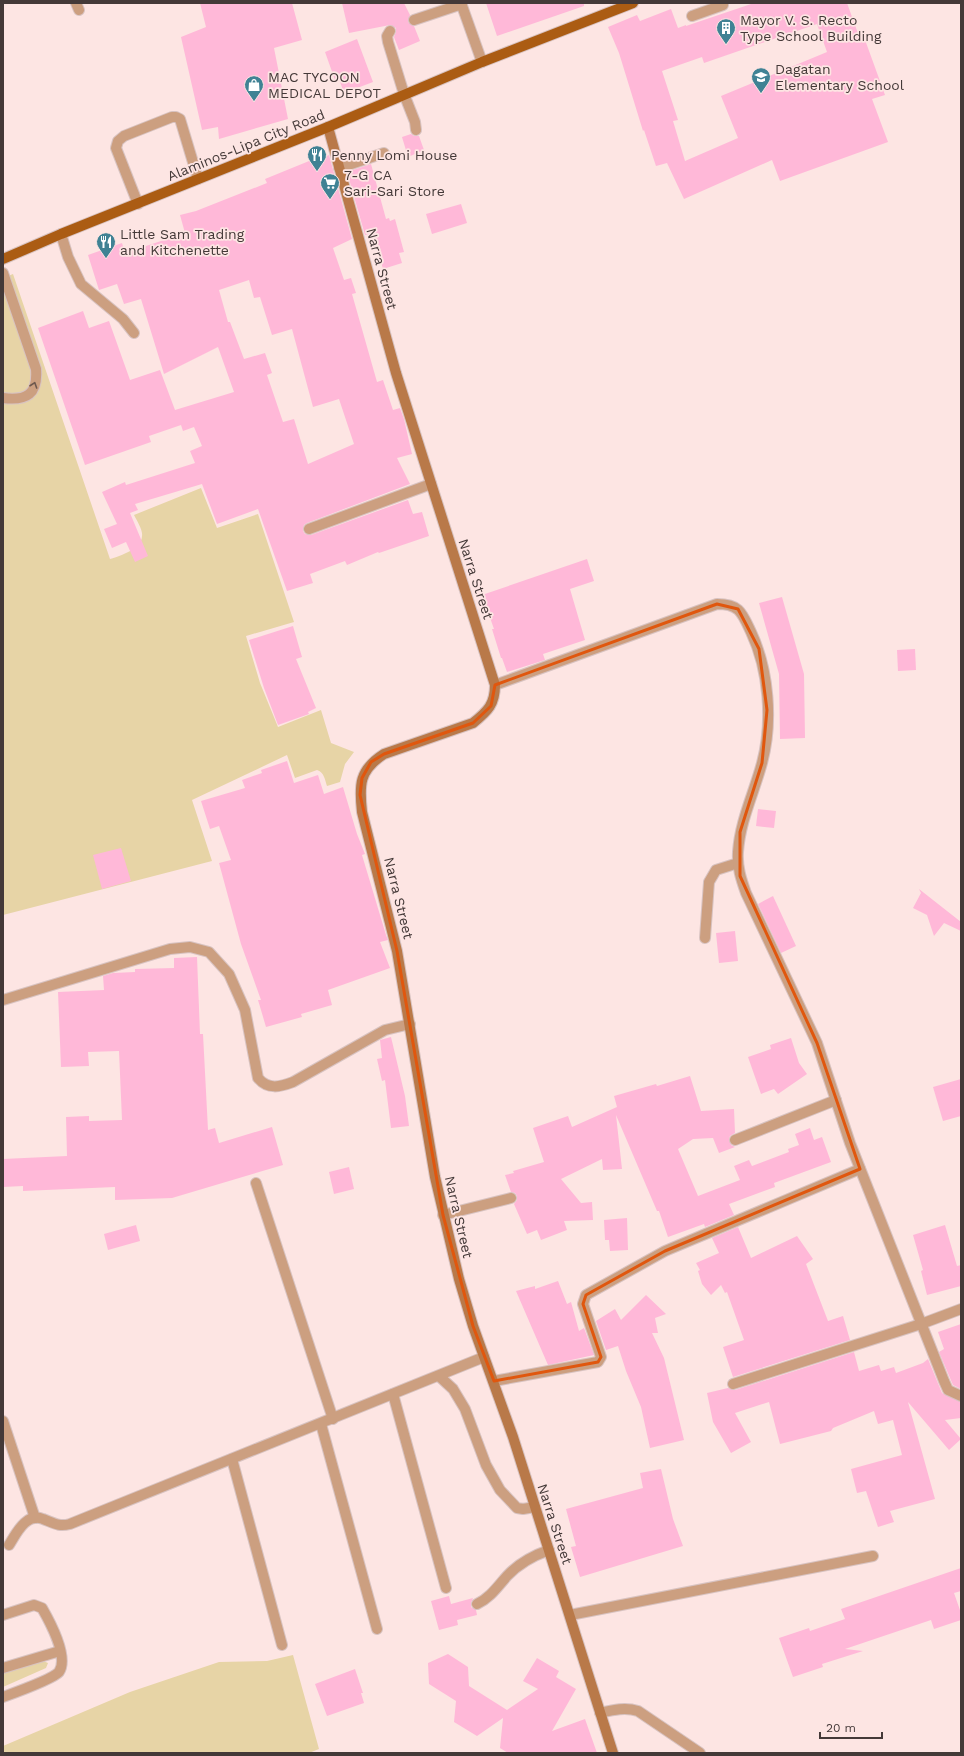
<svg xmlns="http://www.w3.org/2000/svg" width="964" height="1756" viewBox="0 0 964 1756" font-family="'Work Sans',sans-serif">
<rect width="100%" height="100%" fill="#fde5e3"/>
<g fill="#e7d4a6">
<path d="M13 274 110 559C120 556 142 549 142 536 143 530 137 521 134 515L201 488 217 528 258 514 294 622 246 636 260 683 278 727 321 710 331 743 354 752 345 764 340 782 327 786C325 780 324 772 317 770L295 778 287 755 192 800 212 861 3 915V278Z"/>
<path d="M293 1655 319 1749 309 1753H3V1746L130 1692 219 1662 267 1661Z"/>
<path d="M43 1661 48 1663 46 1668 3 1687V1673Z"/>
</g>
<g fill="#ffb8d8" fill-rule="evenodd">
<path d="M200 3H292L302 40 274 48 288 119 219 139 218 127 202 130 181 37 206 27Z"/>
<path d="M342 3H404L410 15 408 22 414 26 420 41 399 50 394 37 396 32V28L390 25 349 33Z"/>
<path d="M486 3H584V6L497 36Z"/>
<path d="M754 3H847L860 39 864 37 885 95 872 99 888 142 780 181 772 160 684 199 667 163 656 166 644 130 643 131 619 53 608 27 637 15 640 21 671 9 678 28 686 25V26ZM817 24 827 52 721 96 738 138 685 161 673 121 678 120 662 71 702 57 704 63Z"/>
<path d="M357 39 373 82 344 93 339 79 335 80 325 52Z"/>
<path d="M411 134 414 136H419L424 150 408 157 402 137Z"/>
<path d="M329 155 352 239 333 248 344 280 351 278 356 293 352 294 377 382 383 380 393 410 400 408 404 419 412 454 397 458 410 484 307 523 304 525 303 531 305 534 311 535 408 500 413 514 422 512 429 536 379 553 378 552 347 565 345 561 310 574 313 583 287 591 258 509 217 524 202 484 135 504 138 510 130 513 148 556 135 562 126 542 112 548 104 529 117 524 102 492 125 482 126 485 195 463 190 451 202 446 194 427 183 431 181 425 149 436 151 442 85 465 38 328 83 311 89 328 109 321 130 380 160 370 175 410 234 392 218 347 164 374 141 299 124 304 117 284 99 290 88 255 122 243 125 253 185 233 180 215 196 211 267 183 265 179 314 159 315 161ZM249 280 254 298 260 297 272 335 292 329 313 407 339 399 354 444 308 464 294 419 283 422 267 375 272 373 265 353 244 359 230 322H228L219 290Z"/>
<path d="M371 164 386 219 389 218 390 221 395 219 404 252 399 253 402 263 383 269 373 233 365 235 347 172Z"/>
<path d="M461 204 467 223 432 234 426 214Z"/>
<path d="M587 559 594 581 570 589 585 640 543 654 545 660 507 672 502 658H501L492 629H494L482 595Z"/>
<path d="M782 597 804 674 805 738 780 739 779 674 759 603Z"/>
<path d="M293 626 302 657 296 659 316 708 308 712 309 714 278 725 264 688 249 640Z"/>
<path d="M915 649 916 670 898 671 897 650Z"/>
<path d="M287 761 294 783 318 775 324 794 343 787 357 834 365 854 362 855 386 935 388 940 380 942 390 968 328 990 332 1005 301 1014 302 1017 266 1027 258 1000H261L241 944 219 863 231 860 219 826 210 829 201 801 245 788 242 780 262 773 261 770Z"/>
<path d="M758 809 776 811 774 828 756 826Z"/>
<path d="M121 848 131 881 102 889 93 855Z"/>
<path d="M919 889 961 922V931L944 923 934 936 927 915 913 908 921 893Z"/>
<path d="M773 896 796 946 781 953 758 904Z"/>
<path d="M735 931 738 961 719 963 716 933Z"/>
<path d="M197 957 200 1034H203L208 1130 215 1128 219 1143 272 1127 283 1165 172 1198 115 1200V1187L23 1191V1186L3 1187V1159L67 1156 66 1117 89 1116V1121L122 1120 119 1051 88 1052 89 1066 61 1067 58 992 104 990 103 976 113 973 135 972V969L174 968V958Z"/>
<path d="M391 1037 405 1096 409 1126 391 1128 385 1080 382 1081 377 1059 382 1058 380 1040Z"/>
<path d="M791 1038 799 1063 807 1074 778 1094 774 1089 761 1094 748 1057 771 1049 770 1045Z"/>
<path d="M690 1076 701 1111 734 1109 735 1133 730 1136 729 1139 731 1145 735 1147 719 1153 713 1138 693 1139 678 1149 698 1196 740 1180 734 1166 749 1160 752 1166 789 1152 788 1149 799 1145 795 1134 810 1128 814 1140 822 1137 831 1162 774 1183 775 1187 729 1204 734 1215 705 1227 704 1224 668 1237 659 1211H657L616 1115 622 1169 603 1170 602 1159 561 1179 581 1203 592 1202 593 1220 564 1221 567 1230 541 1240 537 1230 527 1234 514 1204 517 1200V1196L515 1193 511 1192 505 1175 514 1173 513 1171 544 1162 533 1128 568 1116 572 1127 617 1107 614 1096 656 1084 657 1086Z"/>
<path d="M961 1079V1116L943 1121 933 1087Z"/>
<path d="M349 1167 354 1189 334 1194 329 1172Z"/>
<path d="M627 1218 628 1250 610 1251 609 1240H605L604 1220Z"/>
<path d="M136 1225 140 1241 108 1250 104 1234Z"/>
<path d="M945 1225 957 1266 961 1265V1286L927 1295 921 1271 923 1270 913 1235Z"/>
<path d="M738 1227 751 1258 797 1236 813 1259 806 1264 828 1321 843 1316 850 1340 733 1377 723 1347 744 1340 727 1292 725 1293 721 1285 711 1295 702 1284 698 1271 700 1270 696 1263 719 1253 712 1238Z"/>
<path d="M558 1281 567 1304 571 1302 579 1331 584 1328 594 1355 548 1365 516 1291 535 1286V1289Z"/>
<path d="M646 1295 666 1314 655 1318 658 1333H652L664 1358 684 1440 650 1448 641 1407 626 1371 618 1346 606 1350 596 1321 615 1309 621 1320Z"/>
<path d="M961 1324V1389L953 1385 950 1378 939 1352 944 1349 938 1332Z"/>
<path d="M854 1352 859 1371 879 1365 881 1371 894 1367 896 1373 923 1363 928 1359 942 1393 961 1402V1418L945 1420 961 1439 949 1450 908 1402 935 1499 890 1511 894 1522 878 1527 866 1491 857 1493 851 1469 902 1455 893 1420 878 1424 874 1411 833 1428 831 1431 780 1444 769 1402 735 1413 751 1442 731 1453 713 1422 707 1393 728 1388 735 1390Z"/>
<path d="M661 1469 673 1519 683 1546 580 1577 571 1547 576 1546 566 1509 643 1488 640 1473Z"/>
<path d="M961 1568V1591L954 1593 961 1613V1620L934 1629 931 1620 845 1649 863 1651 822 1664 823 1667 793 1677 779 1638 809 1628 810 1631 845 1619 841 1609Z"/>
<path d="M449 1596 451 1604 473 1598 471 1603V1607L476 1610 477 1615 457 1620 458 1625 439 1630 431 1601Z"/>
<path d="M448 1654 468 1667 469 1686 507 1710 538 1689 523 1681 537 1658 559 1671 556 1677 576 1689 552 1731 585 1719 597 1753H508L500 1748 503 1718 477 1736 454 1722 456 1701 429 1684 428 1663Z"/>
<path d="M355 1669 363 1693H361L364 1703 327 1716 315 1684Z"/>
</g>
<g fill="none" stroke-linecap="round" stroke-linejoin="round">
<g stroke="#d8c3c1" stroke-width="12">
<g id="lane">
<path d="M76 3 79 10"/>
<path d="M692 16 723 5"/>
<path d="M414 20 462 4"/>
<path d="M390 31 387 36 388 42 404 94 415 122 416 130"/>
<path d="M339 168 384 153"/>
<path d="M138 204 116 148 118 141 124 136 172 117H176L180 119 198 179"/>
<path d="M61 234 68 257 81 284 123 319 134 333"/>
<path d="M3 273 36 369C38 394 27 401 3 398"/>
<path d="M705 938 709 882 716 870 738 863"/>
<path d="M256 1183 333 1419"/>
<path d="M443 1215 511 1198"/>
<path d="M921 1324 961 1309"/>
<path d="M439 1376 453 1389 465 1409 486 1465 500 1490 517 1508 523 1509 535 1507"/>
<path d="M393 1394 446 1588"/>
<path d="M3 1421 35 1518"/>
<path d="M321 1424 377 1629"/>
<path d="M232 1459 282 1645"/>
<path d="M9 1545C16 1534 26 1512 43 1519 54 1523 58 1527 70 1524L484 1357"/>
<path d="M477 1604C490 1598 498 1586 507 1576 519 1563 532 1556 549 1550"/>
<path d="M570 1615 873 1556"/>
<path d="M600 1713C613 1710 625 1707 638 1711L700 1753"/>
</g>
</g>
<g stroke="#d8c3c1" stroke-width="12">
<g id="street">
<path d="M461 3 482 62"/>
<path d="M309 529 431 484"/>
<path d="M495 685 717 604C740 604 742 613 751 632 769 670 773 722 762 763 754 793 740 821 738 852 737 867 741 879 746 893L817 1043 850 1143 944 1381 948 1390 961 1396"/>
<path d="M3 1000 170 949 190 947 209 952 229 974 245 1010 258 1078C268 1090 280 1087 293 1082L385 1030 410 1024"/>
<path d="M735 1140 836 1100"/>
<path d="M494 1381 598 1362 601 1357 583 1304 586 1295 665 1251 860 1169"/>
<path d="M733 1384 921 1324"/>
<path d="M3 1615 34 1605 42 1608C50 1622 69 1657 59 1672 53 1679 14 1693 3 1697"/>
<path d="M3 1668 60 1651"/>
</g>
</g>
<g stroke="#d8c3c1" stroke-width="12">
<path id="secondary" d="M328 127 396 373 495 685C495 704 488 711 473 723L384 754C359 770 359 785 362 812L397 951 435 1177 459 1279 473 1326 513 1437 613 1753"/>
</g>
<g stroke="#d8c3c1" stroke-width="12">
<path id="primary" d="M3 259 61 234 328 127 482 62 633 3"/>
</g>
<use href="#lane" stroke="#cc9f80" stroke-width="10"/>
<use href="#street" stroke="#cc9f80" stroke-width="10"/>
<use href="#secondary" stroke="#b97949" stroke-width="10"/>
<use href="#primary" stroke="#ab5c13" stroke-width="10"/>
</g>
<defs><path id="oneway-chevron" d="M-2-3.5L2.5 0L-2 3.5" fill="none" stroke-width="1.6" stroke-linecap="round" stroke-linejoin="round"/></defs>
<use stroke="#6d584e" href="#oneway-chevron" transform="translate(34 385) rotate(-71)"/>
<path fill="none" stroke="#e0570e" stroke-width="3" stroke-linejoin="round" d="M717 604 738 609 759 649 767 710 762 763 740 832V876L817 1043 860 1169 665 1251 586 1295 583 1304 601 1357 598 1362 494 1381 473 1326 443 1215 397 951 360 795 362 778 371 762 384 754 473 723 491 706 495 685Z"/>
<defs>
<g id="building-pin" transform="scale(1)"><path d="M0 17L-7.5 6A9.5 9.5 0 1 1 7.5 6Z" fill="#408294" stroke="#fde5e3"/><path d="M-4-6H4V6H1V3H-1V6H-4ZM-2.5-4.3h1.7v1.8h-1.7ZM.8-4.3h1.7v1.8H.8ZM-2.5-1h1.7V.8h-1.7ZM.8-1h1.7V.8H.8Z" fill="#fff"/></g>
<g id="school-pin" transform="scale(1)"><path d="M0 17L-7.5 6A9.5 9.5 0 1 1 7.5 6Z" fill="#408294" stroke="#fde5e3"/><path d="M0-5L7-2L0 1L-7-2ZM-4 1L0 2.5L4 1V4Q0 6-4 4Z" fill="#fff"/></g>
<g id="shop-pin" transform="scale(1)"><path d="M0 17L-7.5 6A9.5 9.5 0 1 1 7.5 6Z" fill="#408294" stroke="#fde5e3"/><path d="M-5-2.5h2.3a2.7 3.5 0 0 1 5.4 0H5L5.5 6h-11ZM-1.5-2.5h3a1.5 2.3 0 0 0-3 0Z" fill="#fff"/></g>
<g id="restaurant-pin" transform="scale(1)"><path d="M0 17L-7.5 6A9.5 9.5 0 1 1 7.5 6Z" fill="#408294" stroke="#fde5e3"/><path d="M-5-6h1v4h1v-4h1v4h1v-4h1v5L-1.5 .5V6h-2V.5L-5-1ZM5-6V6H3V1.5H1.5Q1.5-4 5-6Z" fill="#fff"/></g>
<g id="supermarket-pin" transform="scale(1)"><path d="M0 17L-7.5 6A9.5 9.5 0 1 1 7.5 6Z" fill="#408294" stroke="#fde5e3"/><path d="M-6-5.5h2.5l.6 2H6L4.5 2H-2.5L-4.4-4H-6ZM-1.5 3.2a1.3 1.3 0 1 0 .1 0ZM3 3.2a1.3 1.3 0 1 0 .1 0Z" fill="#fff"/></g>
</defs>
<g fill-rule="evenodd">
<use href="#building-pin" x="726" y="28"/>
<use href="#school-pin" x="761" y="77"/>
<use href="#shop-pin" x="254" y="85"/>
<use href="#restaurant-pin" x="317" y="155"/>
<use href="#supermarket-pin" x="330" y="183"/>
<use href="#restaurant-pin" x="106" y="242"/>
</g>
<g text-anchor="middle" stroke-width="3.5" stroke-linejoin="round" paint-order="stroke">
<g font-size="14" fill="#443938" stroke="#fde5e3" text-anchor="start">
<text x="740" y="25">Mayor V. S. Recto<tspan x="740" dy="16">Type School Building</tspan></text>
<text x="775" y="74">Dagatan<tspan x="775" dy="16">Elementary School</tspan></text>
<text x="268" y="82">MAC TYCOON<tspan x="268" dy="16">MEDICAL DEPOT</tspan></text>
<text x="331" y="160">Penny Lomi House</text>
<text x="344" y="180">7-G CA<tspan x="344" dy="16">Sari-Sari Store</tspan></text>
<text x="120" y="239">Little Sam Trading<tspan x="120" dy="16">and Kitchenette</tspan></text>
</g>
<g font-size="14" fill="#443938" stroke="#fde5e3">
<text transform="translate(246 145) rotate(-22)" y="5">Alaminos-Lipa City Road</text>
<text transform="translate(382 269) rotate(75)" y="5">Narra Street</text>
<text transform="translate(476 579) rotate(72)" y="5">Narra Street</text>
<text transform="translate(399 898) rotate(76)" y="5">Narra Street</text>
<text transform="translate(459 1217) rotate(77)" y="5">Narra Street</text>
<text transform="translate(555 1524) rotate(72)" y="5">Narra Street</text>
</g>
</g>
<rect width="964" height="1756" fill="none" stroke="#443938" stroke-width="8"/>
<path d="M820 1732v6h62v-6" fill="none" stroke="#443938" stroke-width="2"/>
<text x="826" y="1732" font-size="12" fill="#443938" stroke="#fde5e3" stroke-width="3" paint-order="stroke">20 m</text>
</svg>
